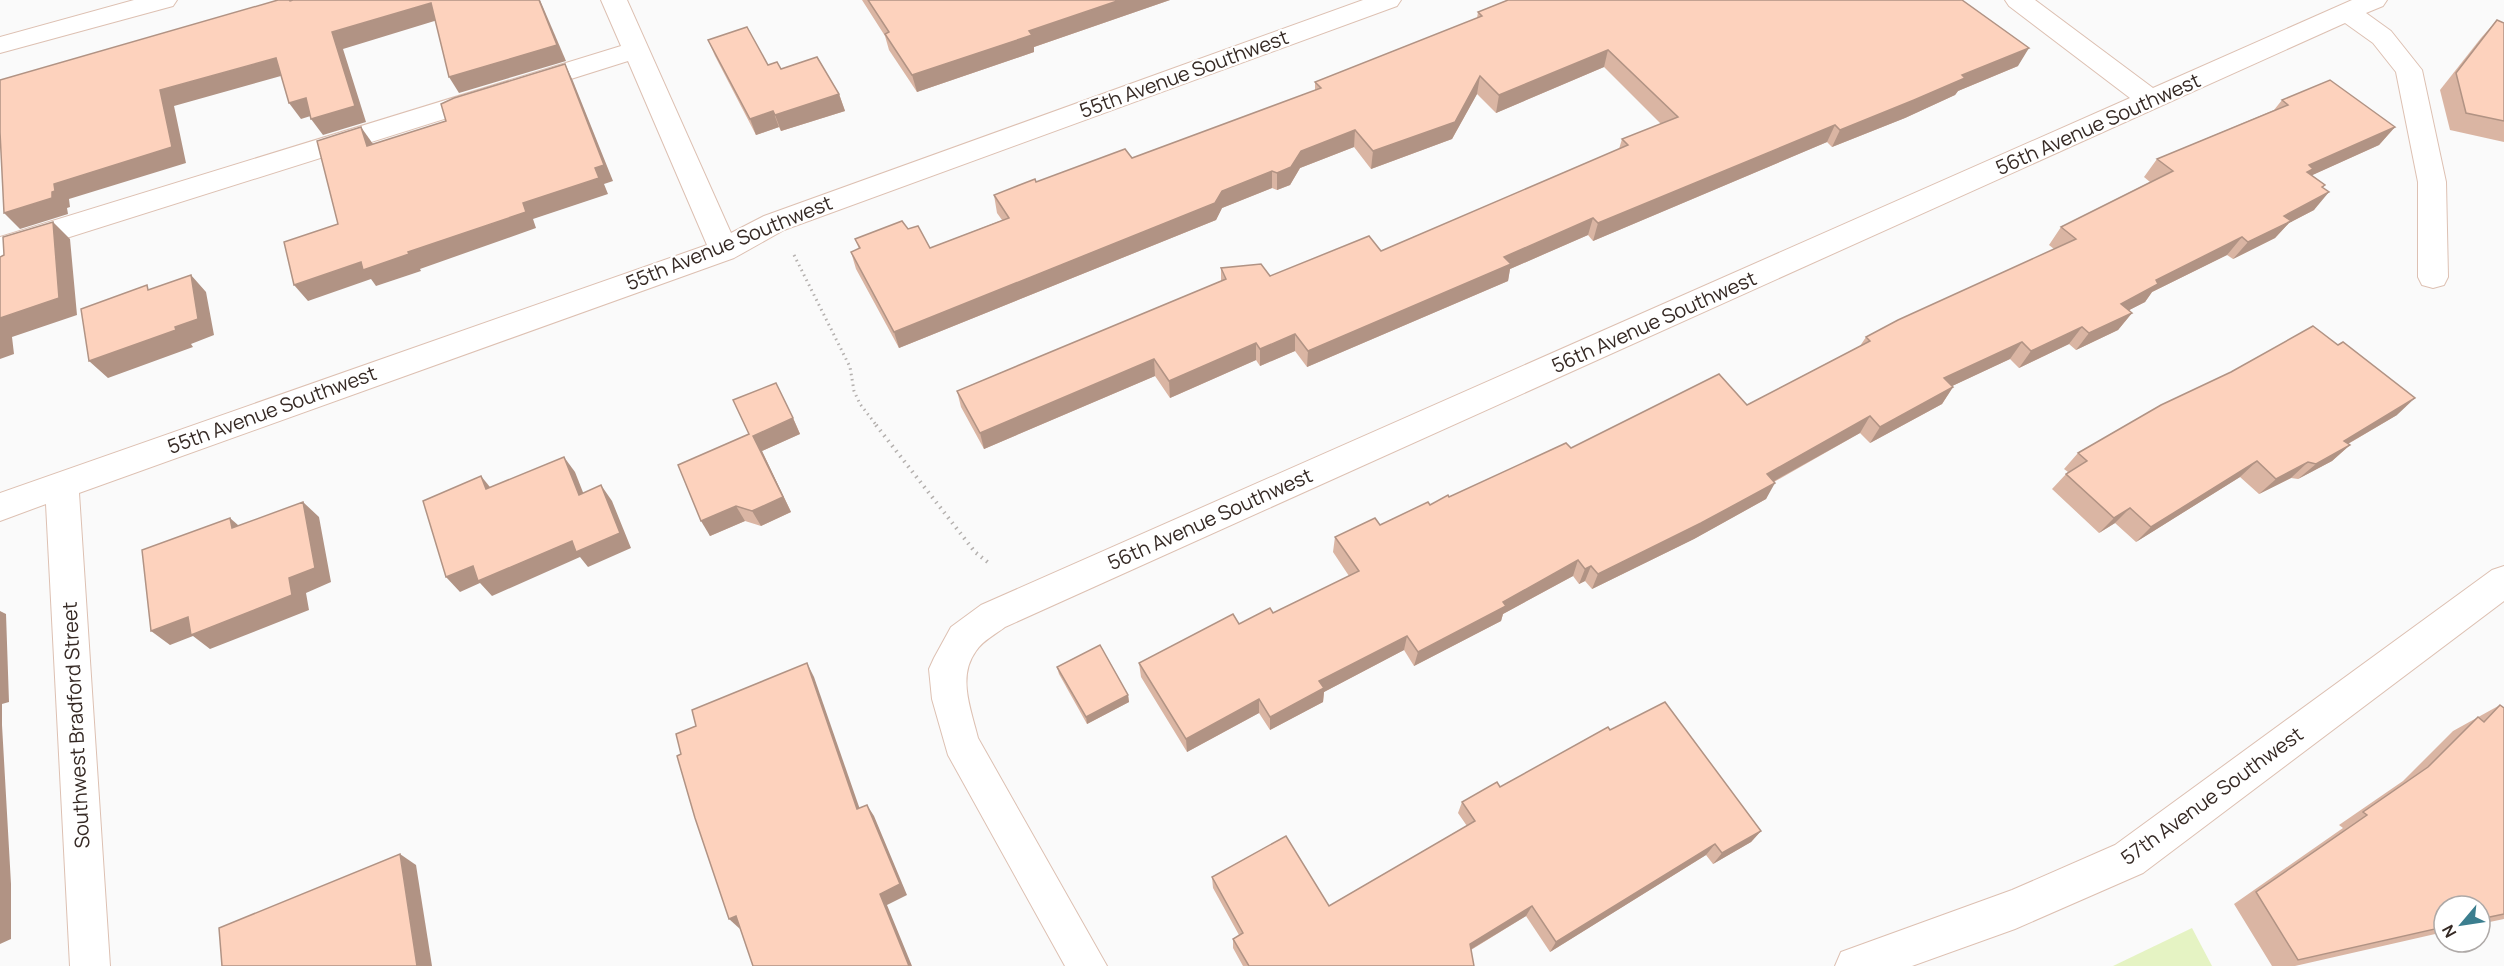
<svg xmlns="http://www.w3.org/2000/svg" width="2504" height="966" viewBox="0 0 2504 966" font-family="Manrope,sans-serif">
<rect width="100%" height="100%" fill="#fafafa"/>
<path fill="#e5f3c3" d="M2192 928 2212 966H2113Z"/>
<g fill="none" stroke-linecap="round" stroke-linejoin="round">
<g stroke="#ddc0b2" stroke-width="2">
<g id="minor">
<path d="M134 0H177L173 6 0 53V37Z"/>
<path d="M601 0H627L731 233 764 216 1363 0H1401L1397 6 784 230 734 258 79 493 110 966H70L46 504 0 521V493L707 245 628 61 0 259V237L621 46Z"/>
<path d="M2005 0H2035L2153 88 2352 0H2387L2383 6 2366 13 2391 31 2422 70 2446 182 2448 277 2444 285 2433 288 2422 285 2418 277V182L2396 72 2373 43 2345 23 1005 627C996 634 982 641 976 651 957 677 971 709 978 738L1107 966H1065L948 755 932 699 929 669 934 658 951 627 981 605 2130 98 2009 6Z"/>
<path d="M2504 566V601L2143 873 2015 929 1912 966H1835L1841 952 2012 890 2115 845 2492 570Z"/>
</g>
</g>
<path stroke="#b4b0ae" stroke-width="3" stroke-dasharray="1.5 4" stroke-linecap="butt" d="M794 255 850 367 854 391 860 404 877 426"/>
<path stroke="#b4b0ae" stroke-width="4" stroke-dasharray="1.5 5" stroke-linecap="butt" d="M876 425 975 552 990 564"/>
<use href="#minor" fill="#fff" fill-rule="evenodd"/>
</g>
<g fill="#dab5a3">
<path d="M862 0H1170L1034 47V52L917 92 889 50 885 36Z"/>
<path d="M1478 12 2018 66 1958 91 1955 95 1905 118 1832 147 1827 142 1593 241 1588 235 1510 269 1508 281 1307 367 1295 351 1260 366 1256 360 1170 398 1155 376 984 449 961 407 957 391 1221 281V268L1270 276 1381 251 1619 149 1622 139 1661 124 1604 67 1496 113 1477 94 1452 139 1371 169 1354 147 1300 168 1290 185 1277 190 1272 188 1222 208 1216 220 899 348 856 269 851 252 859 249 855 239 908 229 930 248 1002 220 997 213 994 195 1036 182 1132 158 1315 91V82L1477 18Z"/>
<path d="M2497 20 2504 23V142L2450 130 2440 90 2481 38Z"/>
<path d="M708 40 768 65 781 69 839 94 845 111 781 131 779 127 756 135 715 56Z"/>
<path d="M2282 100 2395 127 2379 145 2312 175 2325 185 2323 187 2314 210 2289 223 2275 238 2233 259 2227 255 2152 292 2145 302 2129 310 2132 313 2118 330 2076 350 2069 344 2019 368 2010 359 1952 386 1953 387 1942 404 1870 443 1860 433 1774 482 1766 499 1694 539 1592 589 1585 581 1579 584 1573 576 1503 614 1501 621 1414 666 1404 650 1324 692 1323 702 1270 730 1259 713 1187 752 1141 677 1139 663 1239 624 1273 613 1349 576 1333 552 1335 537 1380 525 1571 448 1747 405 1860 346 1866 337 2054 249 2049 245 2061 227 2150 182 2144 177 2157 159 2274 110Z"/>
<path d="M2231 372 2397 415 2348 444 2350 445 2332 461 2298 479 2291 478 2259 494 2240 477 2136 542 2115 523 2099 533 2052 489 2066 474 2068 472 2064 469 2078 453Z"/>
<path d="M793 418 800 434 762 451 791 512 761 526 745 521 710 536 678 465Z"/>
<path d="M1057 667 1128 695 1129 702 1087 724 1059 674Z"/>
<path d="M2500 705 2504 708V919L2480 924V906H2444V932L2295 966H2272L2234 904 2343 828 2339 825 2403 781 2453 731Z"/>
<path d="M1610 730 1761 831 1751 842 1713 864 1706 855 1550 952 1526 916 1471 950 1474 966H1243L1233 948V939L1239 935 1213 888 1212 877 1329 906 1467 826 1458 813 1462 802 1500 787Z"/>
</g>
<g fill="#b19384">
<path d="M539 0H540L566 61 459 93 449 77Z"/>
<path d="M1120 0H1170L1034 47V52L917 92 912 75 1029 31Z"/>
<path d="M431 3 441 19 343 49 366 122 323 135 311 119 332 32Z"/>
<path d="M2029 48 2018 66 1958 91 1955 95 1905 118 1832 147 1840 130 1962 75Z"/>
<path d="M1608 50 1604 67 1496 113 1499 95Z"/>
<path d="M276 58 288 74 174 106 186 163 69 199 70 207 67 208 68 214 20 229 4 213 52 192 54 184 160 90Z"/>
<path d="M565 64 573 81 613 181 604 184 608 194 533 219 536 228 420 269 421 271 376 286 371 279 308 301 294 285 361 262 408 252 523 203 595 168Z"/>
<path d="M1480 76 1477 94 1452 139 1371 169 1373 151Z"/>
<path d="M839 94 845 111 781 131 775 115Z"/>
<path d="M306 98 317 114 301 119 289 103Z"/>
<path d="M773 111 779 127 756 135 750 119Z"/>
<path d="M1835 125 1827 142 1593 241 1598 223Z"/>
<path d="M361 127 373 144 367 146Z"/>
<path d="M2395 127 2379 145 2306 178 2309 165Z"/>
<path d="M1355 130 1354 147 1300 168 1290 185 1277 190V173L1301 151Z"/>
<path d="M1272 171V188L1222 208 1216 220 899 348 894 332 1222 191Z"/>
<path d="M2325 185 2310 202 2329 192 2314 210 2289 223 2275 238 2233 259 2248 242Z"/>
<path d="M1593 218 1588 235 1510 269 1508 281 1307 367 1308 351 1504 257Z"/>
<path d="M53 222 70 239 77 315 12 337 14 354 0 359V318Z"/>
<path d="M2242 237 2227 255 2152 292 2145 302 2108 321 2121 304 2156 280Z"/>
<path d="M191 275 206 292 214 335 191 344 193 347 108 378 89 361 175 327Z"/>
<path d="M2132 313 2118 330 2076 350 2089 333Z"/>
<path d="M2082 327 2069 344 2019 368 2031 351Z"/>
<path d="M1295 334V351L1260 366V349Z"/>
<path d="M2022 342 2010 359 1933 395 1944 378Z"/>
<path d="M1256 343V360L1170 398 1169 381Z"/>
<path d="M1154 359 1155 376 984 449 980 433Z"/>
<path d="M1953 387 1942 404 1870 443 1880 427Z"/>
<path d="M2415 398 2397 415 2327 456 2344 441Z"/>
<path d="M1870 416 1860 433 1758 490 1767 474Z"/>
<path d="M793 418 800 434 762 451 791 512 761 526 752 511 753 436Z"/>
<path d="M2350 445 2332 461 2298 479 2316 464Z"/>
<path d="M564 457 575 472 590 510 579 495Z"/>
<path d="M2257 461 2240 477 2136 542 2151 527Z"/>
<path d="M2308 462 2291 478 2259 494 2276 479Z"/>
<path d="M481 476 494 492 486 489Z"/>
<path d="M1775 483 1766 499 1694 539 1592 589 1598 574Z"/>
<path d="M601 485 612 501 631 548 588 567 580 557 492 596 480 583 460 592 446 577 473 566Z"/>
<path d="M303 502 319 517 331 582 306 593 309 610 210 649 193 636 170 645 151 631 289 578Z"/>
<path d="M736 506 745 521 710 536 701 521Z"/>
<path d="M2130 508 2115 523 2099 533 2114 518Z"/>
<path d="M230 518 247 533 232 528Z"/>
<path d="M1578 560 1573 576 1503 614 1501 621 1414 666 1418 652 1503 602Z"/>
<path d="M1591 566 1585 581 1579 584 1585 569Z"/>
<path d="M0 611 6 614 9 702 2 704V725L11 884V939L0 944Z"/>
<path d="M1407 636 1404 650 1324 692 1323 702 1270 730V717L1319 681Z"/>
<path d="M807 663 814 677 864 821 857 809Z"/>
<path d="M1128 695 1129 702 1087 724 1086 717Z"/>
<path d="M1259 699V713L1187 752 1186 739Z"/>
<path d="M867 805 874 816 907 895 887 905 912 966H909L880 894Z"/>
<path d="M1761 831 1751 842 1713 864 1722 853Z"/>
<path d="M1715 844 1706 855 1550 952 1556 942Z"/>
<path d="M400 854 416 865 432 966H417Z"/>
<path d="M1532 906 1526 916 1465 953 1470 944Z"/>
<path d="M736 916 740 929 729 919Z"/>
</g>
<g fill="#fdd2bd" stroke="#b19384" stroke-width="1.5">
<path d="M278 0H289L290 1 293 0H539L557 45 449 77 431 3 332 32 355 106 311 119 306 98 289 103 276 58 160 90 172 147 54 184 55 191 52 192V198L4 213 0 132V80Z"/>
<path d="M868 0H1120L1029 31 1032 35 912 75 885 34 889 32Z"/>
<path d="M1508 0H1962L2029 48 1962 75 1965 78 1914 100 1840 130 1835 125 1598 223 1593 218 1504 257 1511 264 1308 351 1295 334 1260 349 1256 343 1169 381 1154 359 980 433 957 391 1226 279 1221 268 1261 264 1270 276 1369 236 1381 251 1628 145 1622 139 1678 117 1608 50 1499 95 1480 76 1455 122 1373 151 1355 130 1301 151 1291 167 1277 173 1272 171 1222 191 1215 203 894 332 851 252 860 248 855 239 902 221 908 229 918 226 930 248 1009 218 994 195 1035 179 1036 182 1125 149 1132 158 1321 88 1315 82 1482 16 1478 12Z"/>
<path d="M2497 20 2504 23V121L2466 113 2456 73Z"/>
<path d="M747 27 768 65 777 62 781 69 817 57 839 94 775 115 773 111 750 119 708 40Z"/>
<path d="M565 64 604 165 595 168 599 178 523 203 526 212 408 252 409 254 363 270 361 262 294 285 284 242 338 224 317 141 361 127 367 146 446 121 441 104 454 98Z"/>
<path d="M2330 80 2395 127 2309 165 2313 169 2307 172 2325 185 2322 187 2329 192 2284 216 2291 221 2248 242 2242 237 2156 280 2158 284 2121 304 2132 313 2089 333 2082 327 2031 351 2022 342 1944 378 1953 387 1880 427 1870 416 1767 474 1775 483 1701 523 1598 574 1591 566 1585 569 1578 560 1503 602 1506 606 1418 652 1407 636 1319 681 1324 688 1270 717 1259 699 1186 739 1139 663 1233 614 1239 624 1270 608 1273 613 1359 571 1335 537 1375 518 1380 525 1428 502 1430 505 1448 495 1449 497 1566 443 1571 448 1719 374 1747 405 1870 341 1866 337 1898 320 2076 239 2061 227 2173 171 2157 159 2288 105 2282 100Z"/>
<path d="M53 222 59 298 0 318V257L4 255 3 237Z"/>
<path d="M191 275 198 319 175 327 176 330 89 361 81 309 147 285 148 290Z"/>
<path d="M2313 326 2338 345 2343 342 2415 398 2344 441 2350 445 2316 464 2308 462 2276 479 2257 461 2151 527 2130 508 2114 518 2066 474 2087 461 2078 453 2161 405 2231 372Z"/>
<path d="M776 383 793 418 753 436 783 497 752 511 736 506 701 521 678 465 749 434 733 400Z"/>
<path d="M564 457 579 495 601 485 620 533 576 552 572 541 478 581 473 566 446 577 423 501 481 476 486 489Z"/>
<path d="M303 502 315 568 289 578 292 595 191 635 188 617 151 631 142 550 230 518 232 528Z"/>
<path d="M1100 645 1128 695 1086 717 1057 667Z"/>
<path d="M807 663 857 809 867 805 900 884 880 894 909 966H753L736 916 729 919 695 818 677 756 681 754 676 734 696 726 692 710Z"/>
<path d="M1665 702 1761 831 1722 853 1715 844 1556 942 1532 906 1470 944 1474 966H1249L1233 939 1243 933 1212 877 1286 836 1329 906 1475 821 1462 802 1497 782 1500 787 1608 727 1610 730Z"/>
<path d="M2500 705 2504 708V914L2480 919V906H2444V927L2298 960 2256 892 2367 815 2363 812 2428 767 2478 717 2484 722Z"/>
<path d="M400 854 417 966H222L219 928Z"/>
</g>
<g text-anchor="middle" stroke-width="4.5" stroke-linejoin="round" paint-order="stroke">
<g font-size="20" fill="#352924" stroke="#fff">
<text transform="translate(1184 74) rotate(-20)" y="7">55th Avenue Southwest</text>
<text transform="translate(2098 124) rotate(-24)" y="7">56th Avenue Southwest</text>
<text transform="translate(729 243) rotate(-22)" y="7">55th Avenue Southwest</text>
<text transform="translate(1654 322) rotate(-24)" y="7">56th Avenue Southwest</text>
<text transform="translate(272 410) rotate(-20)" y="7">55th Avenue Southwest</text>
<text transform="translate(1210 519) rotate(-24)" y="7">56th Avenue Southwest</text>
<text transform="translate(76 725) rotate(-93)" y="7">Southwest Bradford Street</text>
<text transform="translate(2212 796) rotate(-36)" y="7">57th Avenue Southwest</text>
</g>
</g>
<g transform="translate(2462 924) rotate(241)"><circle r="28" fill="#ffffff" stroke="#aea9a7" stroke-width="1.5"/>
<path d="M0-4.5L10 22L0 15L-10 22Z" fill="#3b7e8f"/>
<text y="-9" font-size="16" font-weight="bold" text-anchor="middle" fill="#352924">N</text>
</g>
</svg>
